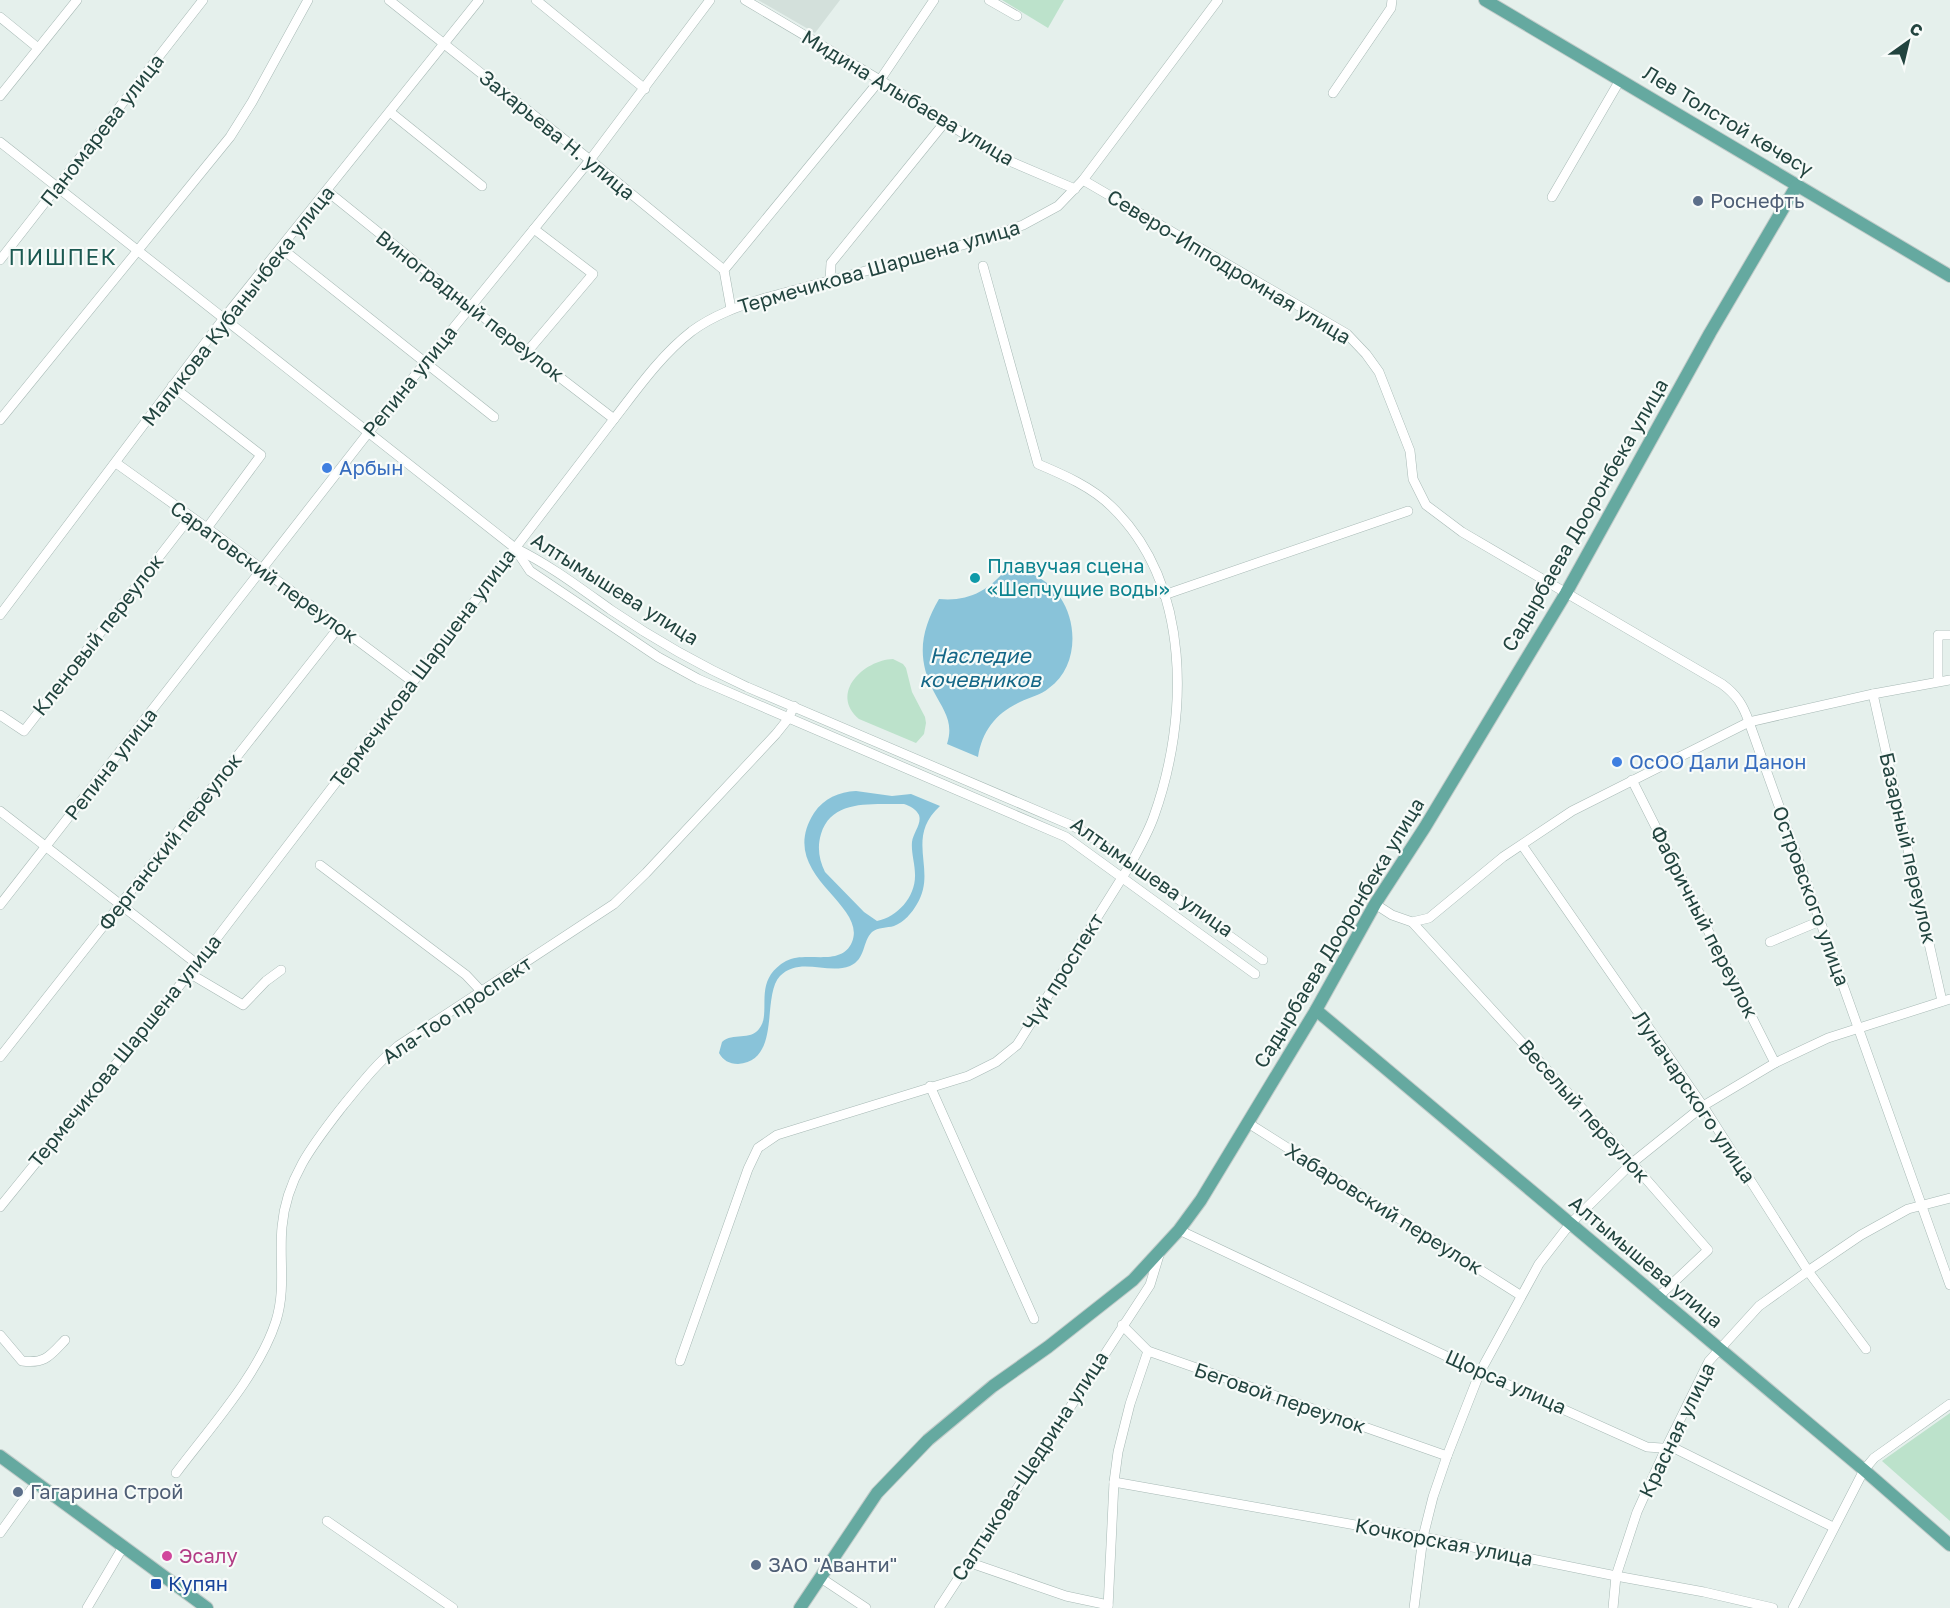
<svg xmlns="http://www.w3.org/2000/svg" width="1950" height="1608" viewBox="0 0 1950 1608" font-family="'Golos Text',sans-serif">
<rect width="100%" height="100%" fill="#e5f0ec"/>
<path fill="#d3e0db" d="M758 0H840L815 33Z"/>
<g fill="#bce2cb">
<path d="M1002 0H1064L1048 28Z"/>
<path d="M893 659 903 664 906 668 912 692 925 717 926 723 924 734 916 743 859 719C829 693 864 660 893 659Z"/>
<path d="M1950 1413V1521L1882 1461Z"/>
</g>
<g fill="#89c3d9" fill-rule="evenodd">
<path d="M1006 569C1028 569 1048 579 1060 597 1079 625 1077 668 1049 688 1041 695 1030 697 1020 702 996 713 982 731 978 757L947 744C954 722 944 711 934 692 916 658 921 630 939 599 967 602 989 591 1006 569Z"/>
<path d="M856 791 892 796 911 794 940 806C904 839 938 870 917 904 912 913 904 922 894 926 887 928 878 927 872 932 862 942 866 959 850 966 827 975 800 956 780 976 761 996 782 1061 738 1064 729 1064 723 1060 719 1053L722 1042C733 1032 750 1041 759 1029 773 1012 751 981 786 961 806 950 841 968 852 942 868 903 775 875 814 813 824 798 839 792 856 791ZM904 804C910 806 916 809 919 815 922 824 913 833 912 842 911 852 915 864 915 874 916 896 898 917 877 921L864 912 825 872C819 860 817 847 821 834 832 798 874 805 904 804Z"/>
</g>
<g fill="none" stroke-linecap="round" stroke-linejoin="round">
<g stroke="#a7b9b5" stroke-width="10">
<g id="minor">
<path d="M389 0 590 160 724 270"/>
<path d="M536 0 645 89"/>
<path d="M745 0 880 80 1000 157 1075 189"/>
<path d="M989 0 1017 16"/>
<path d="M0 17 38 48"/>
<path d="M1333 93 1391 8 1392 0"/>
<path d="M0 96 77 0"/>
<path d="M390 112 482 186"/>
<path d="M0 142 515 548C550 565 580 588 611 610 655 640 699 665 747 687L1073 826 1089 835 1263 960"/>
<path d="M1083 180 1347 334 1366 354 1379 372 1410 451 1413 479 1426 505 1462 532 1722 684C1737 695 1743 705 1749 722L1950 1285"/>
<path d="M327 191 527 352 614 419"/>
<path d="M1552 197 1620 80"/>
<path d="M281 248 494 417"/>
<path d="M0 260 203 0"/>
<path d="M830 280 831 263 945 122"/>
<path d="M731 309 724 270 880 80 934 0"/>
<path d="M527 352 593 274 534 229"/>
<path d="M172 386 261 455 207 528"/>
<path d="M0 420 230 137 252 102 308 0"/>
<path d="M116 463 207 528 413 682"/>
<path d="M516 550 530 571 658 657 698 679 1066 837 1255 974"/>
<path d="M1164 595 1408 511"/>
<path d="M0 615 224 318 479 0"/>
<path d="M1938 681V635H1950"/>
<path d="M1873 694 1942 1001"/>
<path d="M0 715 24 731 190 517"/>
<path d="M1632 780 1775 1063"/>
<path d="M0 811 197 964"/>
<path d="M1522 845 1703 1106 1808 1271 1866 1349"/>
<path d="M320 865 466 975 481 991"/>
<path d="M1375 904 1392 915 1412 922 1429 918 1503 857 1572 811 1749 722 1873 694 1950 680"/>
<path d="M0 905 368 433 590 160 710 0"/>
<path d="M1412 922 1632 1163 1708 1250 1657 1298"/>
<path d="M1770 942 1820 921"/>
<path d="M189 973 243 1005 266 981 281 970"/>
<path d="M0 1057 339 627"/>
<path d="M930 1086 1034 1319"/>
<path d="M1248 1123 1520 1295"/>
<path d="M0 1207 197 964 614 419C638 388 661 355 692 331 714 315 739 306 765 298L977 241 1023 225 1058 206 1083 180 1218 0"/>
<path d="M1179 1230 1480 1372 1647 1447 1676 1449 1833 1527"/>
<path d="M1122 1325 1148 1351 1447 1456"/>
<path d="M0 1335 22 1361C45 1364 50 1356 65 1340"/>
<path d="M680 1361 748 1169 758 1148 777 1135 968 1076 996 1062 1017 1045 1130 865C1139 849 1148 833 1154 816 1189 718 1192 585 1112 507 1092 487 1064 475 1038 464L983 266"/>
<path d="M176 1473C209 1429 259 1374 276 1321 286 1289 279 1259 282 1227 286 1178 314 1143 342 1107 360 1085 376 1064 398 1046L614 904 646 873 776 734 788 719 794 706"/>
<path d="M1114 1482 1423 1537 1616 1576 1704 1592 1773 1608"/>
<path d="M327 1521 453 1608"/>
<path d="M0 1533 36 1483"/>
<path d="M968 1562 1066 1596 1108 1605"/>
<path d="M821 1578 866 1608"/>
<path d="M87 1608 123 1547"/>
<path d="M939 1608 1150 1285 1160 1252"/>
<path d="M1108 1608 1114 1482 1118 1452 1130 1404 1148 1351"/>
<path d="M1414 1608 1423 1537 1433 1497 1447 1456 1480 1372 1539 1264 1570 1224 1632 1163 1703 1106 1775 1063 1828 1038 1950 999"/>
<path d="M1613 1608 1616 1576 1637 1512 1666 1448 1709 1361 1759 1306 1808 1271 1861 1235 1908 1209 1950 1198"/>
<path d="M1793 1608 1864 1470 1874 1458 1950 1404"/>
</g>
</g>
<g stroke="#c1cbc9" stroke-width="14">
<g id="major">
<path d="M1485 0 1950 276"/>
<path d="M1316 1010 1864 1470 1950 1545"/>
<path d="M0 1456 207 1608"/>
<path d="M800 1608 877 1493 928 1440 993 1386 1048 1347 1133 1280 1179 1230 1201 1200 1316 1010 1375 904 1425 827 1566 593 1710 333 1797 185"/>
</g>
</g>
<use href="#minor" stroke="#fff" stroke-width="9"/>
<use href="#major" stroke="#65a9a0" stroke-width="12"/>
</g>
<g fill="#5c6f8a" stroke="#f7fbf9" stroke-width="2">
<circle cx="1698" cy="201" r="6"/>
<circle cx="18" cy="1492" r="6"/>
<circle cx="756" cy="1565" r="6"/>
</g>
<g fill="#3f7fe0" stroke="#f7fbf9" stroke-width="2">
<circle cx="327" cy="468" r="6"/>
<circle cx="1617" cy="762" r="6"/>
</g>
<circle fill="#0f9aa8" stroke="#f7fbf9" stroke-width="2" cx="975" cy="578" r="6"/>
<circle fill="#d1479c" stroke="#f7fbf9" stroke-width="2" cx="167" cy="1556" r="6"/>
<rect fill="#1a4fb4" stroke="#f7fbf9" stroke-width="2" x="150" y="1578" width="12" height="12" rx="3"/>
<g text-anchor="middle" stroke-width="4.5" stroke-linejoin="round" paint-order="stroke">
<g font-size="20" fill="#22443f" stroke="#f7fbf9">
<text transform="translate(908 98) rotate(31)" y="7">Мидина Алыбаева улица</text>
<text transform="translate(1728 121) rotate(31)" y="7">Лев Толстой көчөсү</text>
<text transform="translate(102 130) rotate(-52)" y="7">Паномарева улица</text>
<text transform="translate(557 135) rotate(39)" y="7">Захарьева Н. улица</text>
<text transform="translate(879 267) rotate(-16)" y="7">Термечикова Шаршена улица</text>
<text transform="translate(1229 267) rotate(31)" y="7">Северо-Ипподромная улица</text>
<text transform="translate(238 306) rotate(-52)" y="7">Маликова Кубанычбека улица</text>
<text transform="translate(470 306) rotate(38)" y="7">Виноградный переулок</text>
<text transform="translate(410 381) rotate(-51)" y="7">Репина улица</text>
<text transform="translate(1585 515) rotate(-60)" y="7">Садырбаева Дооронбека улица</text>
<text transform="translate(264 572) rotate(36)" y="7">Саратовский переулок</text>
<text transform="translate(615 589) rotate(32)" y="7">Алтымышева улица</text>
<text transform="translate(98 635) rotate(-52)" y="7">Кленовый переулок</text>
<text transform="translate(423 668) rotate(-53)" y="7">Термечикова Шаршена улица</text>
<text transform="translate(111 764) rotate(-52)" y="7">Репина улица</text>
<text transform="translate(170 842) rotate(-52)" y="7">Ферганский переулок</text>
<text transform="translate(1908 848) rotate(77)" y="7">Базарный переулок</text>
<text transform="translate(1152 877) rotate(35)" y="7">Алтымышева улица</text>
<text transform="translate(1811 896) rotate(70)" y="7">Островского улица</text>
<text transform="translate(1704 922) rotate(63)" y="7">Фабричный переулок</text>
<text transform="translate(1339 933) rotate(-59)" y="7">Садырбаева Дооронбека улица</text>
<text transform="translate(1063 972) rotate(-58)" y="7">Чүй проспект</text>
<text transform="translate(457 1010) rotate(-34)" y="7">Ала-Тоо проспект</text>
<text transform="translate(125 1051) rotate(-51)" y="7">Термечикова Шаршена улица</text>
<text transform="translate(1694 1097) rotate(56)" y="7">Луначарского улица</text>
<text transform="translate(1584 1111) rotate(48)" y="7">Веселый переулок</text>
<text transform="translate(1384 1209) rotate(32)" y="7">Хабаровский переулок</text>
<text transform="translate(1646 1262) rotate(40)" y="7">Алтымышева улица</text>
<text transform="translate(1506 1382) rotate(24)" y="7">Щорса улица</text>
<text transform="translate(1280 1398) rotate(19)" y="7">Беговой переулок</text>
<text transform="translate(1677 1430) rotate(-64)" y="7">Красная улица</text>
<text transform="translate(1030 1466) rotate(-57)" y="7">Салтыкова-Щедрина улица</text>
<text transform="translate(1444 1542) rotate(11)" y="7">Кочкорская улица</text>
</g>
<g font-size="20" fill="#4e5e75" stroke="#f7fbf9" text-anchor="start">
<text x="1710" y="208">Роснефть</text>
<text x="30" y="1499">Гагарина Строй</text>
<text x="768" y="1572">ЗАО "Аванти"</text>
</g>
<g font-size="20" fill="#366cbe" stroke="#f7fbf9" text-anchor="start">
<text x="339" y="475">Арбын</text>
<text x="1629" y="769">ОсОО Дали Данон</text>
</g>
<g font-size="20" fill="#0d838f" stroke="#f7fbf9" text-anchor="start">
<text x="987" y="573">Плавучая сцена<tspan x="987" dy="23">«Шепчущие воды»</tspan></text>
</g>
<g font-size="20" fill="#b23c85" stroke="#f7fbf9" text-anchor="start">
<text x="179" y="1563">Эсалу</text>
</g>
<g font-size="20" fill="#164399" stroke="#f7fbf9" text-anchor="start">
<text x="168" y="1591">Купян</text>
</g>
<g font-size="21" font-style="italic" fill="#146787" stroke="#f7fbf9">
<text x="980" y="663">Наследие<tspan x="980" dy="24">кочевников</tspan></text>
</g>
<g font-size="22" letter-spacing="1.5" fill="#1b5951" stroke="#f7fbf9">
<text x="63" y="265">ПИШПЕК</text>
</g>
</g>
<g transform="translate(1908 42) rotate(34)" stroke="#f7fbf9" stroke-width="4.5" paint-order="stroke">
<path d="M0-4.5L10 22L0 15L-10 22Z" fill="#22443f"/>
<text y="-9" font-size="16" font-weight="bold" text-anchor="middle" fill="#22443f">С</text>
</g>
</svg>
